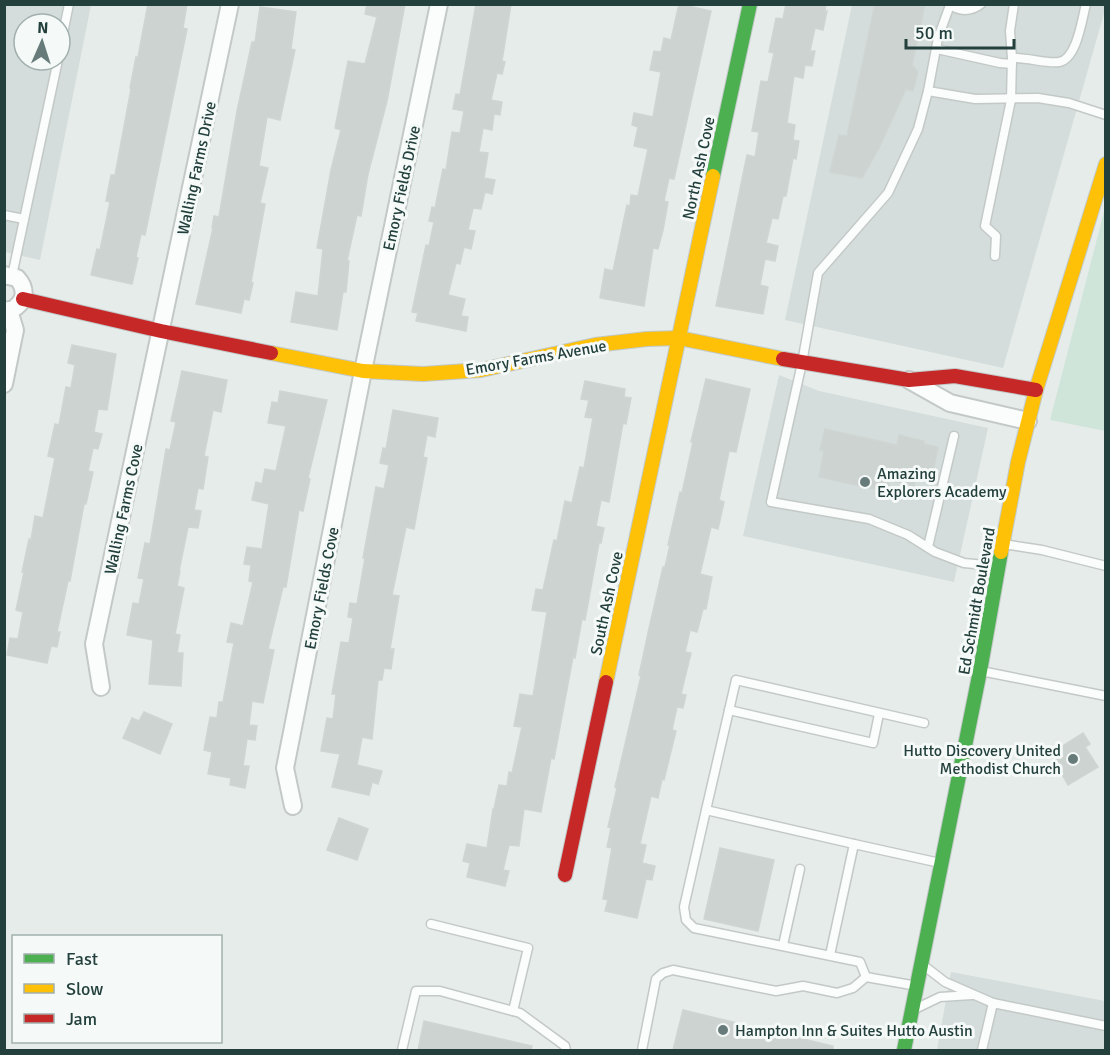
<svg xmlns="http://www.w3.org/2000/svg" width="1110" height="1055" viewBox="0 0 1110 1055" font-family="Signika,sans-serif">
<rect width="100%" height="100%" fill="#e6ecea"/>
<g fill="#d4dddb" fill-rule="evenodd">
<path d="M5 5H91L40 260 5 252ZM24 24H60V60H24Z"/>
<path d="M852 5H1105V10L1003 368 785 320Z"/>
<path d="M779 375 819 391 988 428 954 582 743 536Z"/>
<path d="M951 972 1105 1001V1050H937Z"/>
</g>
<path fill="#cfe5da" d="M1105 208V431L1050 420Z"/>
<g fill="#cdd3d1" stroke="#cfd5d3" stroke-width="1.5">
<path d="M148 4H187L183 28 187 29 145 235 141 234 136 257 138 258 132 284 91 275 97 249 100 250 110 202 106 201 111 175H115L131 89 130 88 136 57H138Z"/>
<path d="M367 4H405L387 101 368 174 361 216 357 215 347 261H349L346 292H343L337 330 291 322 296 292 318 296 323 249 317 248 331 170 341 130 335 128 348 61 365 64 377 17 365 14Z"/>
<path d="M476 4H511L502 61 505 62 502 74 497 73 491 100 502 102 500 115 494 114 492 130 483 128 479 152 488 153 484 178 495 180 492 194 485 192 481 209 473 208 468 230 475 231 471 249 464 247 460 264 456 263 448 295 465 299 461 316 468 317 466 331 416 321 418 313 412 312 426 245 429 246 434 222 429 221 432 207 435 208 443 169 446 170 452 132 460 133 464 111 453 109 456 94 460 95Z"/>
<path d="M679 4 711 11 674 179 669 178 664 201 668 202 663 230 658 249 653 248 644 306 600 298 605 269 613 271 627 205 630 206 631 195 638 196 648 149 634 146 638 127 632 125 634 113 653 117 661 72 650 70 654 51 661 52 664 38 671 40Z"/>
<path d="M786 4H826L825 11H827L823 30 815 28 810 51H815L812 66 805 65 803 78 794 76 787 123 795 125 793 140 799 141 796 159 793 158 786 196H783L778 219 772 218 766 243 778 246 775 261 765 259 760 285 768 287 763 314 716 306 747 155 755 157 759 132 752 131 761 81 768 82 774 53 769 52 776 18 783 19Z"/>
<path d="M875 4H925L912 65 918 72 913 91 906 89 879 148 862 178 830 172 839 135 847 136Z"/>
<path d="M260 7 296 12 291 49 295 50 280 120 267 117 259 166 268 168 260 203 265 204 251 282 253 283 249 300 244 299 241 313 196 304 213 228H212L214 216 219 217 237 111 252 42H255Z"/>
<path d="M72 345 116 354 107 410 98 409 94 432 102 434 98 449 93 448 88 471 93 472 86 504H84L70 581H68L57 632H60L57 647 51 646 47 663 7 655 10 638 18 639 23 612 16 610 24 572H22L29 539 31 540 35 516 43 518 55 458 48 456 55 424 59 425 66 387 71 388 75 365 68 363Z"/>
<path d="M182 371 227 380 221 412 213 410 204 456 208 457 203 489 198 488 194 510 201 511 198 528 188 527 179 571H180L177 586 184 588 175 634 180 635 177 653H183L181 686 149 684 153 640 127 635 133 603 139 604 144 579 138 578 145 543 150 544 166 449 170 450 176 422 171 421Z"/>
<path d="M706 379 750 389 736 452 729 451 719 500 724 502 718 529 711 527 700 574 712 577 706 609H703L697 632 690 630 685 652 691 653 681 694 686 695 683 708 677 707 672 730 676 731 664 780 662 779 658 798 651 796 640 844 646 845 642 863 655 866 652 880 646 879 637 918 605 911 608 900 603 899 612 848 607 847 611 828 608 827 617 788 615 787 641 676 639 675 648 633 663 567H665L670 545H668L680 492 682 493 693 442H691Z"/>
<path d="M585 381 625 389 624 397 631 398 626 424 623 423 609 502 601 500 596 526 604 528 601 543H599L585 620 582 619 575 658 573 657 554 759 551 758 541 812 524 809 519 846 509 845 503 870 509 871 505 886 467 877 470 863 463 861 467 844 487 848 493 809H494L499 785 507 786 509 772 512 773 522 727 514 726 520 694 533 696 547 612 532 610 536 589 543 590 554 540 557 541 565 501 572 503 580 467 584 468 593 418 585 417 589 400 581 399Z"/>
<path d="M280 391 327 400 308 478 310 479 303 511 299 510 286 587H283L268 649 274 650 263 703 252 701 249 725 257 726 255 740 247 739 243 766H249L245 788 230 785 231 778 208 774 212 752 204 750 210 717 217 718 219 702H223L234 643 227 642 231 623 243 626 253 582 249 581 251 565 244 564 247 547 262 549 269 504 252 500 256 482 262 484 265 469 276 471 286 426 268 423 272 402 278 403Z"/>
<path d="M393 410 438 418 435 437 427 435 423 457 427 458 414 529 406 527 392 595 399 596 390 649H394L391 669 384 668 382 680H378L372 739 362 737 357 765 382 771 378 784 372 782 369 795 332 787 340 754 321 751 327 718 333 719 336 694H332L341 642 349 643 353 618 348 617 350 603 357 604 365 558H363L376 487 384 489 389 465 380 463 383 448 386 449Z"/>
<path d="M825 429 897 445 899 435 924 441V444L938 447 932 477 916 474 914 486 890 481 888 492 819 477 824 451 820 450Z"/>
<path d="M144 712 172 724 160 754 123 738 132 718 139 721Z"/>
<path d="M1083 733 1090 744 1085 747 1098 767 1068 785 1055 762 1057 757 1064 752 1061 747Z"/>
<path d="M339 818 368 829 357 860 327 850Z"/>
<path d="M720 848 774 860 758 931 704 919Z"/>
<path d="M683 1010 833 1046V1050H673Z"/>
<path d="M424 1021 532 1046 531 1050H418Z"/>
</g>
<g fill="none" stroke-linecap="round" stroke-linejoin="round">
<g stroke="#c3c9c7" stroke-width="11">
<g id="lane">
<path d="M949 4C959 12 971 12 981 4"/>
<path d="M60 48 69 4"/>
<path d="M937 49 1000 63 1012 64"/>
<path d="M1012 58 1010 31 1014 4"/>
<path d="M928 91 938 38 950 5"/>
<path d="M4 215 24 219"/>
<path d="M995 256 996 236 985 226 1011 100 1012 58C1027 57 1046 64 1059 62 1077 59 1082 19 1086 4"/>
<path d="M12 276 58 60"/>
<path d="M1003 544 1042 550 1106 566"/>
<path d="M928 547 954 436"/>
<path d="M996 566 964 563 935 552 908 535 869 519 771 502 802 363 818 273 888 193 918 129 928 91 975 99 1038 98 1069 103 1106 115"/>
<path d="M981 671 1106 696"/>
<path d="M729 710 873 743 879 714"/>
<path d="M706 810 684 907 686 920 694 928 860 962 866 977"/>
<path d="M854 844 706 810 736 680 924 723"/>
<path d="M431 924 528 948 513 1011"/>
<path d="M783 945 800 869"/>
<path d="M830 955 854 844 940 863"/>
<path d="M923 965 945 982 993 1003"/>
<path d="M915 1009 940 997 972 995"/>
<path d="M402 1050 416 991H440L520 1013 565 1046 566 1050"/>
<path d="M642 1050 656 979 663 973 673 970 776 991 803 986 837 993 853 988 866 977 917 986"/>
<path d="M982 1050 993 1003 1106 1026"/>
</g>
</g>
<g stroke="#c3c9c7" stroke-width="20">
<g id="street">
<path d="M4 275 17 278C26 288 26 299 16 307"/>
<path d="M909 380 950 403 1028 421"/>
<path d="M4 384 15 330 9 310"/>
<path d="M101 687 94 644 230 4"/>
<path d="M293 806 285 768 363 371 439 4"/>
</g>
</g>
<g stroke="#c2c9c8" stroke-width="16">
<g id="fast">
<path d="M713 176 750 4"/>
<path d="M904 1050 980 671 1001 552"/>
</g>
</g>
<g stroke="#c2c9c8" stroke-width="16">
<g id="slow">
<path d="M271 353 363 371 423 374 481 370 595 345 647 339 679 338 783 359"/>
<path d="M1001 552 1018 462 1036 390 1106 164"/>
<path d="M606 682 713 176"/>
</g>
</g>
<g stroke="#c2c9c8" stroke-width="16">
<g id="jam">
<path d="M23 299 161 331 271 353"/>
<path d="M783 359 909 380 955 376 1036 390"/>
<path d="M565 875 606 682"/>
</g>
</g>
<use href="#lane" stroke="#fbfcfc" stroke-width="8"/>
<use href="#street" stroke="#fbfcfc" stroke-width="16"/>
<use href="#fast" stroke="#4caf50" stroke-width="14"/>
<use href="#slow" stroke="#ffc107" stroke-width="14"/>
<use href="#jam" stroke="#c62828" stroke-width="14"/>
</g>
<g fill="#677c7a" stroke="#f5faf8" stroke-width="2">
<circle cx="865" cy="482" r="6"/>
<circle cx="1073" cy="759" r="6"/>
<circle cx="723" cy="1030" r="6"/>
</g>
<g text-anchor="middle" stroke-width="6" stroke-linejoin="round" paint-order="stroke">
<g font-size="16" fill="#23403d" stroke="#f5faf8">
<text transform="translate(196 168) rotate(-78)" y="6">Walling Farms Drive</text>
<text transform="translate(698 168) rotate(-78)" y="6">North Ash Cove</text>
<text transform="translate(401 188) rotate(-78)" y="6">Emory Fields Drive</text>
<text transform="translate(536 357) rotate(-10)" y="6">Emory Farms Avenue</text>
<text transform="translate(123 509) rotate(-78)" y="6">Walling Farms Cove</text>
<text transform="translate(321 588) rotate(-79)" y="6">Emory Fields Cove</text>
<text transform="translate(976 601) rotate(-80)" y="6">Ed Schmidt Boulevard</text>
<text transform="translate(606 603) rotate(-78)" y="6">South Ash Cove</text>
</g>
<g font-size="16" fill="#23403d" stroke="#f5faf8" text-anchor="start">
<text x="877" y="479">Amazing<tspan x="877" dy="18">Explorers Academy</tspan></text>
<text x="1061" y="756" text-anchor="end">Hutto Discovery United<tspan x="1061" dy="18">Methodist Church</tspan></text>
<text x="735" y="1036">Hampton Inn &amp; Suites Hutto Austin</text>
</g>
</g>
<rect width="1110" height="1055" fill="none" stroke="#23403d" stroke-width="12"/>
<rect x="12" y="935" width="210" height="108" fill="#f5faf8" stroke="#a1b0ad" stroke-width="1.5"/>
<rect x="24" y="954" width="30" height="9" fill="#4caf50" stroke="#a1b0ad" stroke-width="1.5"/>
<text x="66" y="965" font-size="18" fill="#23403d">Fast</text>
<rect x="24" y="984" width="30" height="9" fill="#ffc107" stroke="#a1b0ad" stroke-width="1.5"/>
<text x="66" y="995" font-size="18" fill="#23403d">Slow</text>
<rect x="24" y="1014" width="30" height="9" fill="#c62828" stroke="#a1b0ad" stroke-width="1.5"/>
<text x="66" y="1025" font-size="18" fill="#23403d">Jam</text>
<g transform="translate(42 42) rotate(3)"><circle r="28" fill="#f5faf8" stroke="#a1b0ad" stroke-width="1.5"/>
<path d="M0-4.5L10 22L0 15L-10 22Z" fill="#677c7a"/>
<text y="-9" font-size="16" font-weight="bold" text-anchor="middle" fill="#23403d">N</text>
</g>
<path d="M906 39v9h108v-9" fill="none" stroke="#23403d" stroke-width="3"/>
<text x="915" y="39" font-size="18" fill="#23403d" stroke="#f5faf8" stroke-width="4.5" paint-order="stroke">50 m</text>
</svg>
